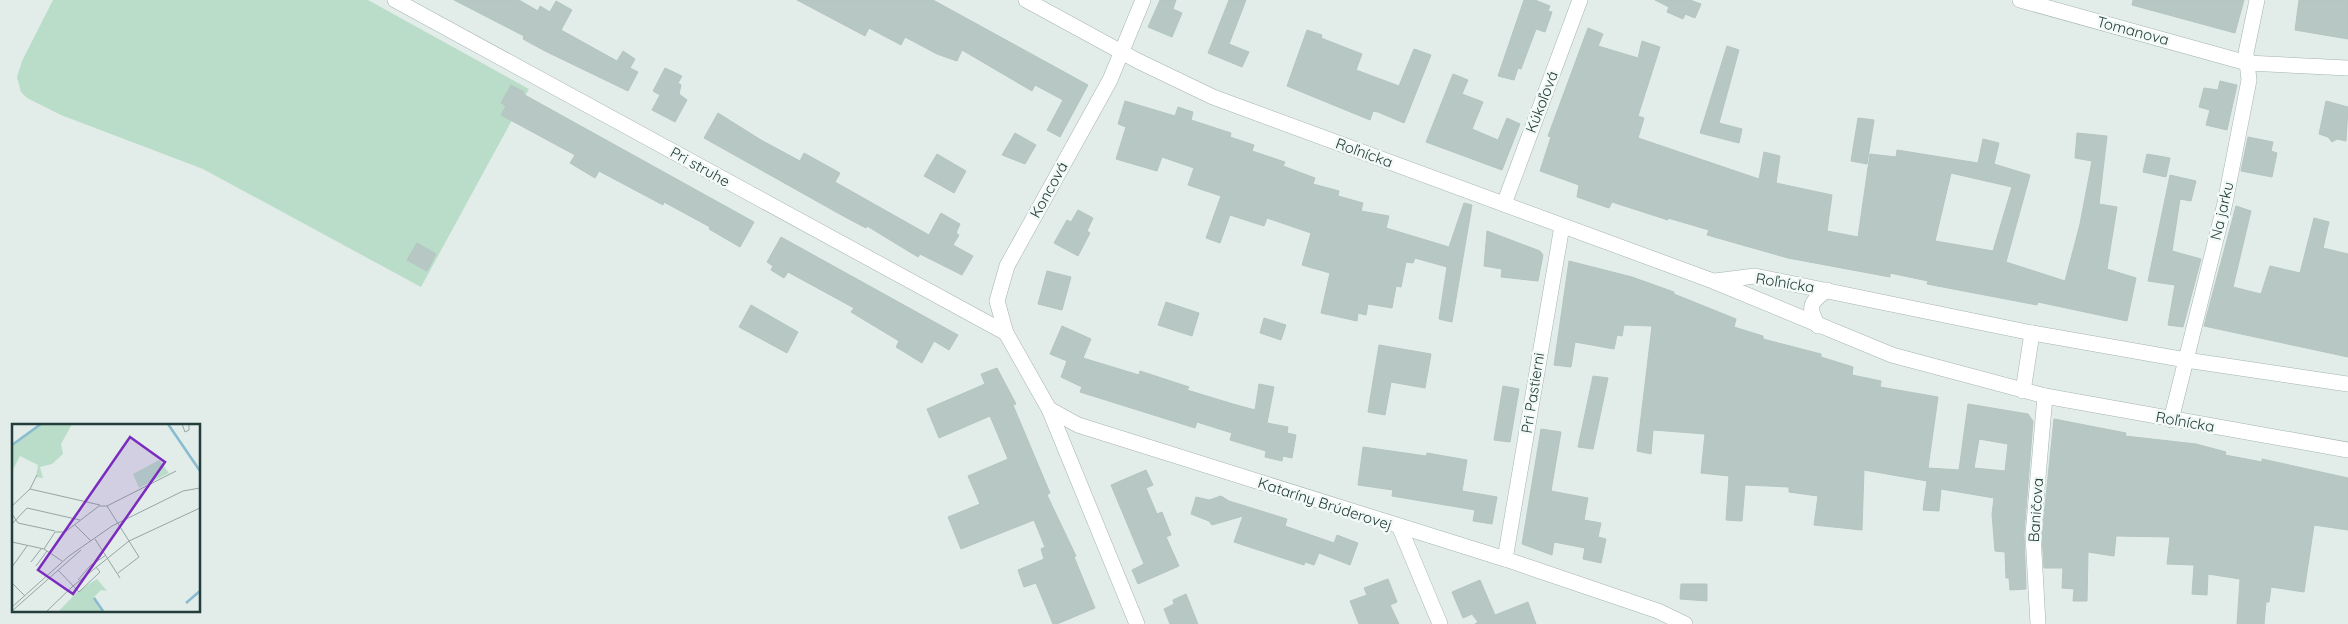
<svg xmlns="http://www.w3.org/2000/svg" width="2348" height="624" viewBox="0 0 2348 624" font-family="Quicksand,sans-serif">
<rect width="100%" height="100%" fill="#e2ece9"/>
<path fill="#baddc9" d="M53 0H368L529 89 421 287 203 169 61 115 27 98 21 92 17 77 22 61Z"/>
<g fill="#b7c7c3" stroke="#b4c6c1" fill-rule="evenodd">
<path d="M454 0H519L538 11 540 6 550 12 556 1 572 10 561 30 617 61 623 51 635 59 630 68 638 72 628 91 545 51 523 39 524 36Z"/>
<path d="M797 0H933L1088 85 1060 137 1047 130 1063 100 1035 85 1032 91 962 50 957 61 937 54 905 37 901 45 869 28 865 36Z"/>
<path d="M1160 0H1176L1173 9 1182 13 1172 37 1148 27Z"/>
<path d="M1229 0H1246L1229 44 1249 52 1242 67 1208 53Z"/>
<path d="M1524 0H1535L1550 6 1548 11 1552 12 1545 32 1536 29 1521 69 1518 68 1514 80 1498 76Z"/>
<path d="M1655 0H1690L1701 4 1695 18 1685 14 1683 19 1667 12 1669 7Z"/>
<path d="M2133 0H2244L2235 33 2132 5Z"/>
<path d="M2299 0H2348V39L2295 30Z"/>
<path d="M1588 28 1603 34 1598 46 1638 58 1642 41 1660 47 1638 116 1644 118 1638 138 1759 179 1764 152 1780 156 1776 183 1832 195 1827 231 1858 237 1870 154 1896 157 1897 150 1978 163 1983 139 1999 143 1994 164 2030 175 2006 262 2065 281 2080 224 2092 161 2075 158 2077 133 2107 136 2099 204 2117 207 2107 269 2136 278 2127 321 2038 302 2037 305 1927 284 1928 281 1890 273V277L1788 258 1707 235 1709 230 1668 218V220L1612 202 1609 208 1577 197 1579 185 1540 171 1551 137 1548 136ZM1951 173 2012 187 1993 251 1935 241Z"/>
<path d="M1307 30 1322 35 1321 38 1362 54 1356 70 1399 86 1414 49 1431 55 1404 123 1378 112 1373 111 1370 120 1287 86Z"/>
<path d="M1727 46 1739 50 1719 123 1742 129 1739 143 1700 133Z"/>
<path d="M665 68 682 76 678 83 681 85 679 94 687 100 675 122 652 110 660 95 653 91Z"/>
<path d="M1453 74 1468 80 1462 94 1483 102 1472 129 1498 140 1507 118 1520 124 1502 170 1426 142Z"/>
<path d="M2220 81 2237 85 2227 130 2206 125 2210 110 2199 107 2204 88 2218 90Z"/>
<path d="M511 85 524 92 523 94 754 222 740 247 709 229 710 227 664 202 663 205 599 171 595 178 570 163 575 155 501 115 506 106 501 103Z"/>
<path d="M1125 101 1175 116 1178 107 1193 112 1191 120 1231 133 1230 137 1254 145 1252 151 1285 162 1283 166 1315 178 1313 184 1339 191 1338 196 1363 203 1361 211 1389 216 1386 228 1449 247 1464 203 1472 205 1452 322 1439 319 1447 267 1415 258 1413 263 1406 262 1401 287 1396 286 1392 308 1368 304 1366 315 1358 313 1357 321 1321 313 1330 273 1302 265 1311 233 1267 218 1264 226 1230 215 1220 243 1206 238 1221 196 1188 185 1194 168 1162 157 1157 171 1116 159 1126 127 1118 124Z"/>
<path d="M2326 101 2348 107 2346 141 2337 139 2332 142 2328 137 2319 134Z"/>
<path d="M718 113 761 140 800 161 804 153 840 173 835 182 929 235 941 213 960 224 956 233 959 235 953 245 973 256 962 275 920 254 918 257 867 226 866 228 845 217 704 138Z"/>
<path d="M1858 118 1874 120 1867 164 1851 161Z"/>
<path d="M1015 133 1036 145 1025 164 1002 155Z"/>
<path d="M2248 137 2273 142 2271 151 2277 153 2272 177 2241 171Z"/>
<path d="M937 154 966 171 954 193 924 176Z"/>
<path d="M2147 154 2170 158 2166 177 2143 172Z"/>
<path d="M2170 175 2196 181 2191 201 2180 199 2172 251 2201 259 2183 327 2168 325 2175 285 2148 281Z"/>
<path d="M2236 206 2251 211 2233 287 2261 294 2270 266 2300 273 2314 218 2329 222 2323 248 2348 254V357L2204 326Z"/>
<path d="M1078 210 1093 218 1087 231 1090 233 1078 256 1054 243 1067 220 1071 222Z"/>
<path d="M1487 231 1540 251 1543 255 1538 281 1501 277 1502 269 1484 266Z"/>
<path d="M781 237 958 335 949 350 934 341 922 363 896 347 899 341 851 312 854 308 788 272 784 278 771 270 773 266 767 262Z"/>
<path d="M417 243 436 254 427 271 407 260Z"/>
<path d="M1569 261 1632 277 1674 292V294L1736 319 1734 327 1763 336V339L1821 354V357L1853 367 1852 375 1881 381 1880 387 1938 397 1928 468 1959 470 1968 404 2028 414 2033 421 2024 534 2026 589 2010 590 2009 578H2006L2005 552 1995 551 1992 514 1994 498 1941 489 1939 511 1923 510 1927 481 1864 470 1862 530 1814 525 1818 496 1789 492V487L1745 485 1742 521 1726 520 1729 476 1701 473 1705 434 1653 430 1651 454 1637 451 1652 326 1624 325 1622 336 1617 335 1614 349 1575 342 1571 367 1554 365ZM1979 439 2008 444 2005 471 1974 468Z"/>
<path d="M1047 271 1071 277 1062 310 1038 304Z"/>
<path d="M1166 302 1199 313 1192 336 1158 325Z"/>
<path d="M751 305 798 332 787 353 739 327Z"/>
<path d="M1264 318 1286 325 1281 340 1260 333Z"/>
<path d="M1062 326 1091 339 1083 358 1139 375 1140 371 1189 387 1187 390 1233 404 1255 410 1259 384 1274 387 1267 423 1288 427 1287 433 1296 435 1292 458 1283 456 1282 461 1265 457 1266 451 1230 440 1232 433 1197 422 1195 428 1080 392 1082 387 1061 377 1067 361 1050 354Z"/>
<path d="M1379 345 1431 354 1425 388 1391 382 1385 415 1368 412Z"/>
<path d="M997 368 1016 404 1013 405 1050 493 1047 495 1076 556 1074 557 1095 608 1057 624H1053L1036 583 1024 587 1018 570 1044 559 1041 549 1045 547 1034 520 961 549 948 517 980 504 968 476 1008 459 990 416 939 438 927 409 985 384 981 374Z"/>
<path d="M1593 376 1608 378 1593 449 1578 447Z"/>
<path d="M1503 386 1519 389 1510 442 1494 440Z"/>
<path d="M2054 419 2126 433 2125 436 2196 444 2226 452 2225 455 2262 462V459L2348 478V530L2314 525 2304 592 2271 587 2269 602H2266L2264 624H2237L2240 579 2208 574 2207 595 2192 594 2194 565 2167 564 2170 537 2116 536 2114 556 2088 552 2087 601H2073L2074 589 2062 588 2063 568H2044L2042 535Z"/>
<path d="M1541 429 1561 432 1551 491 1588 498 1584 520 1601 523 1598 537 1606 539 1601 563 1583 559 1585 548 1554 542 1552 555 1522 544Z"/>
<path d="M1363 447 1426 456 1427 453 1467 460 1462 491 1497 497 1492 524 1473 521 1475 510 1392 496 1393 490 1358 485Z"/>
<path d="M1146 470 1153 485 1146 488 1157 514 1162 512 1171 535 1166 537 1179 566 1138 584 1132 570 1144 564 1111 485Z"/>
<path d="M1221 496 1229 501 1287 519 1285 526 1334 543 1337 535 1358 543 1350 565 1319 553 1314 565 1305 562 1304 565 1234 542 1243 516 1212 525 1209 521 1191 514 1196 497 1209 500Z"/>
<path d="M1388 579 1397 602 1390 605 1399 624H1359L1350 601 1367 595 1364 588Z"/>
<path d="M1480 580 1495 615 1528 602 1536 624H1475L1478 622 1472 614 1463 618 1452 592Z"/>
<path d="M1681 584H1707V601L1680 599Z"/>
<path d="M1186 594 1198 624H1170L1164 609 1174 604 1173 600Z"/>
</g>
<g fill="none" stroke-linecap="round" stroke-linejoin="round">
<g stroke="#a5b4b1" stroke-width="16">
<g id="minor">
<path d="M395 0 1006 333"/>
<path d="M1026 0 1138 61 1213 97 1713 281 1892 355 2045 396 2348 450"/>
<path d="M1143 0 1110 80 1007 266 997 301 1006 333 1049 409 1078 425 1505 559 1658 611 1685 624"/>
<path d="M2020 0 2247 63 2348 68"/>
<path d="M1504 204 1580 0"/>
<path d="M1715 281 1755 276 2032 333 2186 360 2348 384"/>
<path d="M1818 326C1808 307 1809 303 1827 290"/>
<path d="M2023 391 2032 333"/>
<path d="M1049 409 1137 624"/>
<path d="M2171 420 2225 203 2249 80 2246 53 2257 0"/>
<path d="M1400 528 1440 624"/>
<path d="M1505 559 1562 226"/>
<path d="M2038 624 2033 535 2045 396"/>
</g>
</g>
<use href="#minor" stroke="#fff" stroke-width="15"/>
</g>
<g text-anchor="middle" stroke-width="5" stroke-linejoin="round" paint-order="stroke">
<g font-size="15" fill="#223d3a" stroke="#f2f9f6">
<text transform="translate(2133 31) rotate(15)" y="5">Tomanova</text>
<text transform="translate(1542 102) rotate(-69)" y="5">Kúkoľová</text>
<text transform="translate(1364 153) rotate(20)" y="5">Roľnícka</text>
<text transform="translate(700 167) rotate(29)" y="5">Pri struhe</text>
<text transform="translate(1049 190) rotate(-61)" y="5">Koncová</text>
<text transform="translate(2222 211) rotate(-77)" y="5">Na jarku</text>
<text transform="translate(1785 283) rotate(9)" y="5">Roľnícka</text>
<text transform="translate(1533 393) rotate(-81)" y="5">Pri Pastierni</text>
<text transform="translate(2185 422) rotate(10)" y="5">Roľnícka</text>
<text transform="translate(1325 504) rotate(18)" y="5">Kataríny Brúderovej</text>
<text transform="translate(2036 510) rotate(-86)" y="5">Baničova</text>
</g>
</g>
<g transform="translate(12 424)">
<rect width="188" height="188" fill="#e2ece9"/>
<path d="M27 0H60L49 20 51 30 40 40 28 43 31 54 24 53 26 41 8 32 0 47V20ZM147 36 157 49 127 64 121 50ZM85 155 95 167 89 166 82 173 92 187H47L65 168Z" fill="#baddc9"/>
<path fill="none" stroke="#89bbd1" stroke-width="2.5" d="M156 0 188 47M0 21 29 0M82 174 91 187M174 179 188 167"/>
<path fill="none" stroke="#95a6a3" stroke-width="1" d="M170 0 173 8 177 6V0M18 65 88 81M0 82 18 65 25 51M95 82 127 133 106 149M0 90 6 99 43 107M0 100 15 84 68 96M63 101 79 117M83 115 108 154M0 118 32 125 50 137M32 125 43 108H53L87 82H95L164 47M19 138 29 125M24 142 35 127M0 143 15 122M46 146 67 168 88 148 84 143M66 156 78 142 94 131M0 159 13 172M0 183 57 132 100 102 171 67 188 64M0 187 69 126M35 187 61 162 117 117 188 84"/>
<path fill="#7b2cbf" fill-opacity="0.15" stroke="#7b2cbf" stroke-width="2.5" d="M118 13 153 38 61 170 26 146Z"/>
<rect width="188" height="188" fill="none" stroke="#223d3a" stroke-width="2.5"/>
</g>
</svg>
